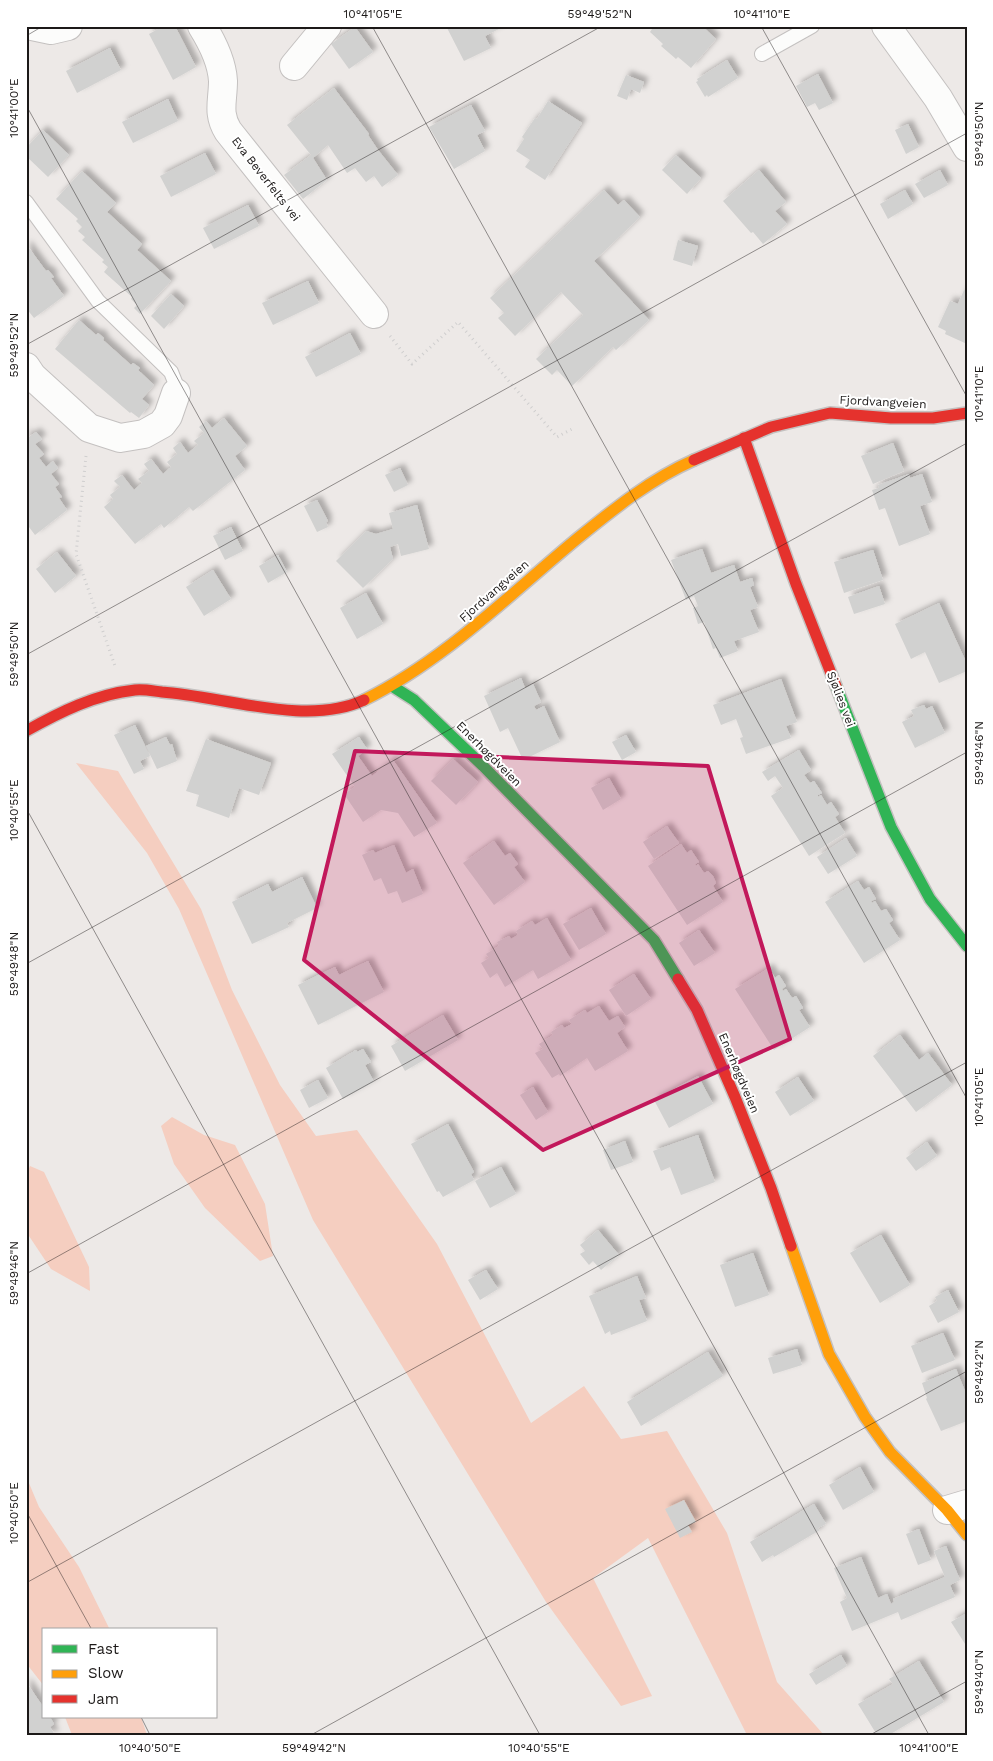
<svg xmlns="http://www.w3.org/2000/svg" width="993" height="1761" viewBox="0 0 993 1761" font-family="'Work Sans',sans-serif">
<defs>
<filter id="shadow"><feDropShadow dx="4.5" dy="-4.5" stdDeviation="2.5" flood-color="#0004"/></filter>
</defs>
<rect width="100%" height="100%" fill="#ede9e7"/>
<g fill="#f5cec0">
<path d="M76 763 118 771 201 909 232 990 280 1085 316 1136 357 1130 437 1244 531 1423 584 1386 621 1439 667 1431 727 1533 777 1682 824 1735H747L648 1538 593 1578 652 1696 621 1706 546 1602 313 1220 179 909 147 853Z"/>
<path d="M172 1117 204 1135 235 1145 265 1204 273 1256 260 1261 205 1208 174 1164 161 1126Z"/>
<path d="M30 1166 44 1172 89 1267 90 1291 51 1269 29 1236 26 1224V1175Z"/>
<path d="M26 1476 39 1507 79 1567 110 1630H44V1686L26 1663Z"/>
<path d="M65 1717H141L147 1735H72Z"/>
</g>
<g fill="#d1d1d0" filter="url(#shadow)">
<path d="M164 26H175L196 67 173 80 149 34Z"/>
<path d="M446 26H505L485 36 491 48 464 61Z"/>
<path d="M654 26H702L716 39 691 68 678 57 676 59 661 46 663 44 650 32Z"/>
<path d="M355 27 373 52 349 69 331 44Z"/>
<path d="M110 48 121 70 77 93 66 71Z"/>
<path d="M727 60 738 78 708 97 707 95 705 97 696 82 698 81 697 79Z"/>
<path d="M818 74 833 103 819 110 815 103 807 107 796 86Z"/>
<path d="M626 75 644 82 640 93 631 89 627 100 617 96Z"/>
<path d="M334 88 369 134 368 135 378 150 398 175 382 187 374 176 366 182 355 168 347 173 328 145 313 158 327 180 303 199 284 175 311 155 287 125Z"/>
<path d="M168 99 178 121 133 143 122 122Z"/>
<path d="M548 101 582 123 545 180 525 167 530 160 516 151 524 139 522 137 535 118 537 119Z"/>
<path d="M471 105 485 131 477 135 485 151 454 169 429 127Z"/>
<path d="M908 124 919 147 906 154 895 130Z"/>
<path d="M43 130 69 155 48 177 26 156V148Z"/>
<path d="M205 153 216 174 171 197 160 176Z"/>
<path d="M676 155 701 178 687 194 662 170Z"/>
<path d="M759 170 786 202 775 211 787 224 763 244 753 232 751 233 723 201Z"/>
<path d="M940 170 948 185 924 198 915 184Z"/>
<path d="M82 171 116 203 107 212 142 244 137 250 171 281 140 314 134 308 137 305 131 299 132 297 104 272 108 267 102 262 104 260 82 240 85 237 78 231 82 227 76 221 78 219 56 199Z"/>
<path d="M604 190 618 205 624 200 640 217 594 261 649 320 616 350 613 347 572 386 557 370 552 375 536 359 583 315 561 292 515 336 498 318 504 313 490 298Z"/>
<path d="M905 190 913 204 888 219 880 204Z"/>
<path d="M248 205 259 226 214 249 203 228Z"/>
<path d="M678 240 698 246 692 266 673 260Z"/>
<path d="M26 244 46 271 48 270 54 277 51 278 64 296 34 318 26 308Z"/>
<path d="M308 281 319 303 273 325 262 303Z"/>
<path d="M964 290 967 291V344L945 334 946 331 938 327 950 301 958 304Z"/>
<path d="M171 294 184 306 164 329 151 316Z"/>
<path d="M79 320 96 335 98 333 104 338 103 340 131 365 133 363 140 368 138 370 154 385 142 399 149 405 139 418 131 412 130 413 55 349Z"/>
<path d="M350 333 361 354 316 377 305 357Z"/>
<path d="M224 418 247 446 235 456 245 470 193 511 189 507 164 528 161 524 135 544 104 507 113 499 110 495 120 487 114 481 122 475 134 490 142 483 138 479 149 471 144 464 151 459 163 474 171 467 167 462 177 454 173 448 180 442 188 453 198 445 194 441 204 433 199 427 206 421 212 428Z"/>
<path d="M26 432 29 437 36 432 42 439 35 444 44 454 39 458 46 467 53 461 58 468 51 474 59 484 55 487 62 497 59 498 67 510 35 535 26 523Z"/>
<path d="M893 443 904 471 873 484 861 456Z"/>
<path d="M400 468 408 485 394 492 385 475Z"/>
<path d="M909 474 910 478 922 474 932 502 920 506 930 534 899 546 885 508 879 510 872 490 879 488 878 485Z"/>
<path d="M317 500 328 521 326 522 328 527 317 532 304 506Z"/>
<path d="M417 505 429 549 401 556 398 544 390 547 393 559 363 588 336 561 366 531 376 534 393 529 389 513Z"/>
<path d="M231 527 243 551 225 560 213 536Z"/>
<path d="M702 549 711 573 734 565 740 582 752 578 754 585 750 587 758 607 750 610 759 632 734 641 738 651 720 658 716 648 713 649 704 622 698 624 693 608 698 606 694 596 686 600 671 560Z"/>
<path d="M873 550 883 580 844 593 834 562Z"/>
<path d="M57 552 76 576 55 593 36 569Z"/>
<path d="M278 555 287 572 268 583 259 566Z"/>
<path d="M213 570 231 599 204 616 186 587Z"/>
<path d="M879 586 885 604 854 614 848 597Z"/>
<path d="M366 593 383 624 357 639 340 608Z"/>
<path d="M939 603 967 664V671L939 683 925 652 911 659 895 624Z"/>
<path d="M521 678 525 688 533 684 541 702 534 706 536 710 544 706 560 742 523 760 508 728 500 732 484 696Z"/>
<path d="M781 679 797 722 786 726 791 738 746 754 740 738 743 737 736 719 721 725 713 705Z"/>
<path d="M924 705 926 709 932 706 945 733 915 748 902 722 914 716 911 710Z"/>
<path d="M135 725 150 756 140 761 144 769 134 774 114 735Z"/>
<path d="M626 735 636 752 622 760 612 742Z"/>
<path d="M166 737 170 745 172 744 177 761 157 769 146 746Z"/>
<path d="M359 737 367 749 358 756 372 776 393 760 437 823 414 837 398 813 381 810 363 822 344 794 355 787 332 754Z"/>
<path d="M206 739 271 763 259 795 239 788 229 818 196 806 199 795 186 791Z"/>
<path d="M799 750 811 770 804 775 810 783 814 781 822 793 818 795V797L821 795 827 805 831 802 839 814 835 817 845 833 809 856 771 796 783 788 775 776 768 781 762 772Z"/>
<path d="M453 759 478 782 456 805 431 781Z"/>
<path d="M609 778 621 799 603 810 591 788Z"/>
<path d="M667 826 679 843 654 859 643 842Z"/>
<path d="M846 838 857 856 828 874 817 857Z"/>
<path d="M494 841 505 856 510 853 518 864 514 867 525 882 494 905 463 863Z"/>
<path d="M681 844 687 853 691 850 699 862 695 864 696 866 698 864 704 873 708 871 713 876 716 883 713 886 723 902 687 925 648 866Z"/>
<path d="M394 845 406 873 413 869 423 894 402 903 397 891 388 894 381 878 374 881 362 855 373 850 375 853Z"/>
<path d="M302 877 317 908 287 923 289 927 252 944 232 902 268 884 272 892Z"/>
<path d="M858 881 864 890 869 887 876 899 871 901 872 903 875 901 881 911 886 909 893 920 889 923 900 940 864 963 825 902Z"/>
<path d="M591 908 606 934 579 950 563 924Z"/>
<path d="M547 918 571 960 538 979 533 970 505 987 497 973 490 978 481 963 489 958 486 954 499 946 497 942 509 936 511 939 518 935 516 931 532 921 535 925Z"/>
<path d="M699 930 715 953 694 966 679 943Z"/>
<path d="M368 961 384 992 318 1025 298 985 335 967 339 975Z"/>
<path d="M769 968 775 978 779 975 786 986 782 989 783 991 786 989 792 998 796 996 803 1008 799 1010 810 1027 774 1050 735 989Z"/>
<path d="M634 974 651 999 626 1016 609 990Z"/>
<path d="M599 1006 609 1021 618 1016 625 1027 617 1033 628 1051 595 1071 587 1058 560 1076 559 1074 552 1078 535 1053 543 1049 539 1044 553 1035 551 1032 562 1025 564 1028 572 1024 569 1020 585 1010 587 1013Z"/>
<path d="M443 1015 458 1040 405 1071 391 1046Z"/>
<path d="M900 1035 919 1060 928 1053 952 1085 916 1112 873 1056Z"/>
<path d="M363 1049 371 1062 365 1065 374 1082 343 1099 326 1068 356 1050 357 1052Z"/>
<path d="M698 1076 713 1104 669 1128 654 1100Z"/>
<path d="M798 1077 814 1101 790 1116 775 1092Z"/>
<path d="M318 1080 328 1098 309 1108 300 1090Z"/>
<path d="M533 1087 548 1112 536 1120 520 1095Z"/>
<path d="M448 1124 474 1172 471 1174 474 1180 443 1197 439 1191 437 1192 411 1144Z"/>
<path d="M698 1135 715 1182 681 1195 670 1167 661 1171 653 1151Z"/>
<path d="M625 1141 633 1162 611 1170 603 1150Z"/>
<path d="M927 1142 937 1156 916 1171 906 1158Z"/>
<path d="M501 1167 516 1194 490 1208 475 1181Z"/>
<path d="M598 1230 619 1255 601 1270 593 1261 589 1265 580 1254 585 1251 580 1245Z"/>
<path d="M881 1235 910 1285 880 1303 850 1253Z"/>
<path d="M753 1253 769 1295 735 1307 720 1265Z"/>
<path d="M486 1270 498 1289 480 1300 468 1280Z"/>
<path d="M637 1276 646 1298 639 1300 647 1321 611 1335 610 1331 605 1334 589 1296Z"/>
<path d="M948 1290 959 1312 938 1323 929 1306 937 1301 935 1297Z"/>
<path d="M943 1333 955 1360 922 1373 911 1346Z"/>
<path d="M797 1349 802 1365 773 1374 768 1358Z"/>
<path d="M708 1352 723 1376 641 1426 627 1402Z"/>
<path d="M956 1369 967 1396V1421L941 1431 926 1399 927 1398 922 1383Z"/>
<path d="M860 1467 874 1492 843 1510 829 1485Z"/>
<path d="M684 1500 696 1522 688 1525 692 1532 680 1538 665 1509Z"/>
<path d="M814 1504 826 1524 818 1528 820 1530 774 1557 773 1555 762 1562 750 1542Z"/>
<path d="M919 1529 931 1560 918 1565 906 1534Z"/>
<path d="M946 1546 960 1580 950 1585 955 1597 901 1620 898 1612 852 1631 840 1602 847 1598 834 1568 861 1557 878 1598 887 1594 891 1604 894 1602 893 1599 945 1577 934 1551Z"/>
<path d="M967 1613V1647L951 1622Z"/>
<path d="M841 1655 847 1666 816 1685 809 1674Z"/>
<path d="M919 1661 944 1702 889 1735H877L858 1704 893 1684 889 1679Z"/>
<path d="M26 1682 44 1708V1717H50L54 1724 50 1727 55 1735H26Z"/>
</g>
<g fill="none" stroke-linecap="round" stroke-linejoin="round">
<g stroke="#c4c1c0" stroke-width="16">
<g id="lane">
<path d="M762 54 812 26"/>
<path d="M26 202 98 301 171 372 175 382 176 393"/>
</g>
</g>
<g stroke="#c4c1c0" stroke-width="30">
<g id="street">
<path d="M32 26 51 30 68 26"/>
<path d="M202 26C212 42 222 62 223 81 223 101 217 113 228 131L374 314"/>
<path d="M886 26 938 98 967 147"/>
<path d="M294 66 327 26"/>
<path d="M26 367 32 376 89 428 120 438 144 434 162 424 168 416 176 393"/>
<path d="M947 1510 967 1504"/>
</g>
</g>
<g stroke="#c4c1c0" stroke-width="14">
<g id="fast">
<path d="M392 686 414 700 483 766 654 940 678 979"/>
<path d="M836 686 891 827 930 899 967 946"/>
</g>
</g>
<g stroke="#c4c1c0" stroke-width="14">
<g id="slow">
<path d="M364 700C445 660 509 595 578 538 615 508 651 479 694 460"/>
<path d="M791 1246 829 1354 865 1417 890 1452 947 1510 967 1535"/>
</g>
</g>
<g stroke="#c4c1c0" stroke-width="14">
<g id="jam">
<path d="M744 438 796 584 836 686"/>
<path d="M694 460 771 427 830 413 891 418H933L967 413"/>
<path d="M26 731C60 712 96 694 135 690 144 689 153 691 162 692 222 696 307 727 364 700"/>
<path d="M678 979 697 1010 735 1097 771 1188 791 1246"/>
</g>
</g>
<g stroke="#cfcece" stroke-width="3" stroke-dasharray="1 4" stroke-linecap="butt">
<path d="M390 336 412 364 458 322 557 437 572 429"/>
<path d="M86 456 76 554 115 666"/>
</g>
<use href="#lane" stroke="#fcfcfb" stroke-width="14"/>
<use href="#street" stroke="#fcfcfb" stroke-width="28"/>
<use href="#fast" stroke="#30b455" stroke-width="11"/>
<use href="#slow" stroke="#ff9f0a" stroke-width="11"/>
<use href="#jam" stroke="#e5322d" stroke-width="11"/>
</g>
<path fill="#c2185b" fill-opacity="0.2" stroke="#c2185b" stroke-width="4" stroke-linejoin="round" d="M355 751 708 766 790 1039 543 1150 304 960Z"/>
<path fill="none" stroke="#1c1918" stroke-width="1" stroke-opacity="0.45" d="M372 26 967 1099M761 26 967 397M26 36 43 26M26 105 929 1735M26 345 602 26M26 655 967 133M26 808 540 1735M26 964 967 443M26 1274 967 752M26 1511 92 1630M26 1583 967 1062M141 1717 150 1735M311 1735 967 1371M870 1735 967 1681"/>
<g text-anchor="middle" stroke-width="4" stroke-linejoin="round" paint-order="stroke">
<g font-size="12" fill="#1c1918" stroke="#fff">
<text transform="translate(266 179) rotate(52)" y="4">Eva Beverfelts vei</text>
<text transform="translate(883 402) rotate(3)" y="4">Fjordvangveien</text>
<text transform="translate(494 591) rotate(-41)" y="4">Fjordvangveien</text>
<text transform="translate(841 699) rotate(69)" y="4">Sjølies vei</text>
<text transform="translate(489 754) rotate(45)" y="4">Enerhøgdveien</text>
<text transform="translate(739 1073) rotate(67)" y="4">Enerhøgdveien</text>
</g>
</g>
<rect width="993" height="1761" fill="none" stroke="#ffffff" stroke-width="55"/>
<rect x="42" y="1628" width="175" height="90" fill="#ffffff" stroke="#a4a3a3"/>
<rect x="52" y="1645" width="25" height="8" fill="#30b455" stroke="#a4a3a3"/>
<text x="88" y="1654" font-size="15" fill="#1c1918">Fast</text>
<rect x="52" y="1670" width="25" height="8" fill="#ff9f0a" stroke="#a4a3a3"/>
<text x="88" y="1678" font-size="15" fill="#1c1918">Slow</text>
<rect x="52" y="1695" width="25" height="8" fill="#e5322d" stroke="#a4a3a3"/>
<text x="88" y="1704" font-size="15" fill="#1c1918">Jam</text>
<rect x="28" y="28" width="938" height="1706" fill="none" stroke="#1c1918" stroke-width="2"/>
<g font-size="12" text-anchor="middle" fill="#1c1918">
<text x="373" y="18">10°41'05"E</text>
<text x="600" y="18">59°49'52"N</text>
<text x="762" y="18">10°41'10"E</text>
<text transform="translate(14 108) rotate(-90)" y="4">10°41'00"E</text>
<text transform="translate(979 134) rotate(-90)" y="4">59°49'50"N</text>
<text transform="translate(14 345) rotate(-90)" y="4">59°49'52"N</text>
<text transform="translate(979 394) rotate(-90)" y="4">10°41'10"E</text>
<text transform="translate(14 654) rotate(-90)" y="4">59°49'50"N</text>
<text transform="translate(979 753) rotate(-90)" y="4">59°49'46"N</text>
<text transform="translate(14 810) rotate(-90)" y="4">10°40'55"E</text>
<text transform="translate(14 964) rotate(-90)" y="4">59°49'48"N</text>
<text transform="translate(979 1097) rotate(-90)" y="4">10°41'05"E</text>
<text transform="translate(14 1273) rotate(-90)" y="4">59°49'46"N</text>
<text transform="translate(979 1372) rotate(-90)" y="4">59°49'42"N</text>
<text transform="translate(14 1513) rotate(-90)" y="4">10°40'50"E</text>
<text transform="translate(979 1682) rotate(-90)" y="4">59°49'40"N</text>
<text x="150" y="1752">10°40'50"E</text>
<text x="314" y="1752">59°49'42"N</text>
<text x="539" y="1752">10°40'55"E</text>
<text x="929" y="1752">10°41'00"E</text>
</g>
</svg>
